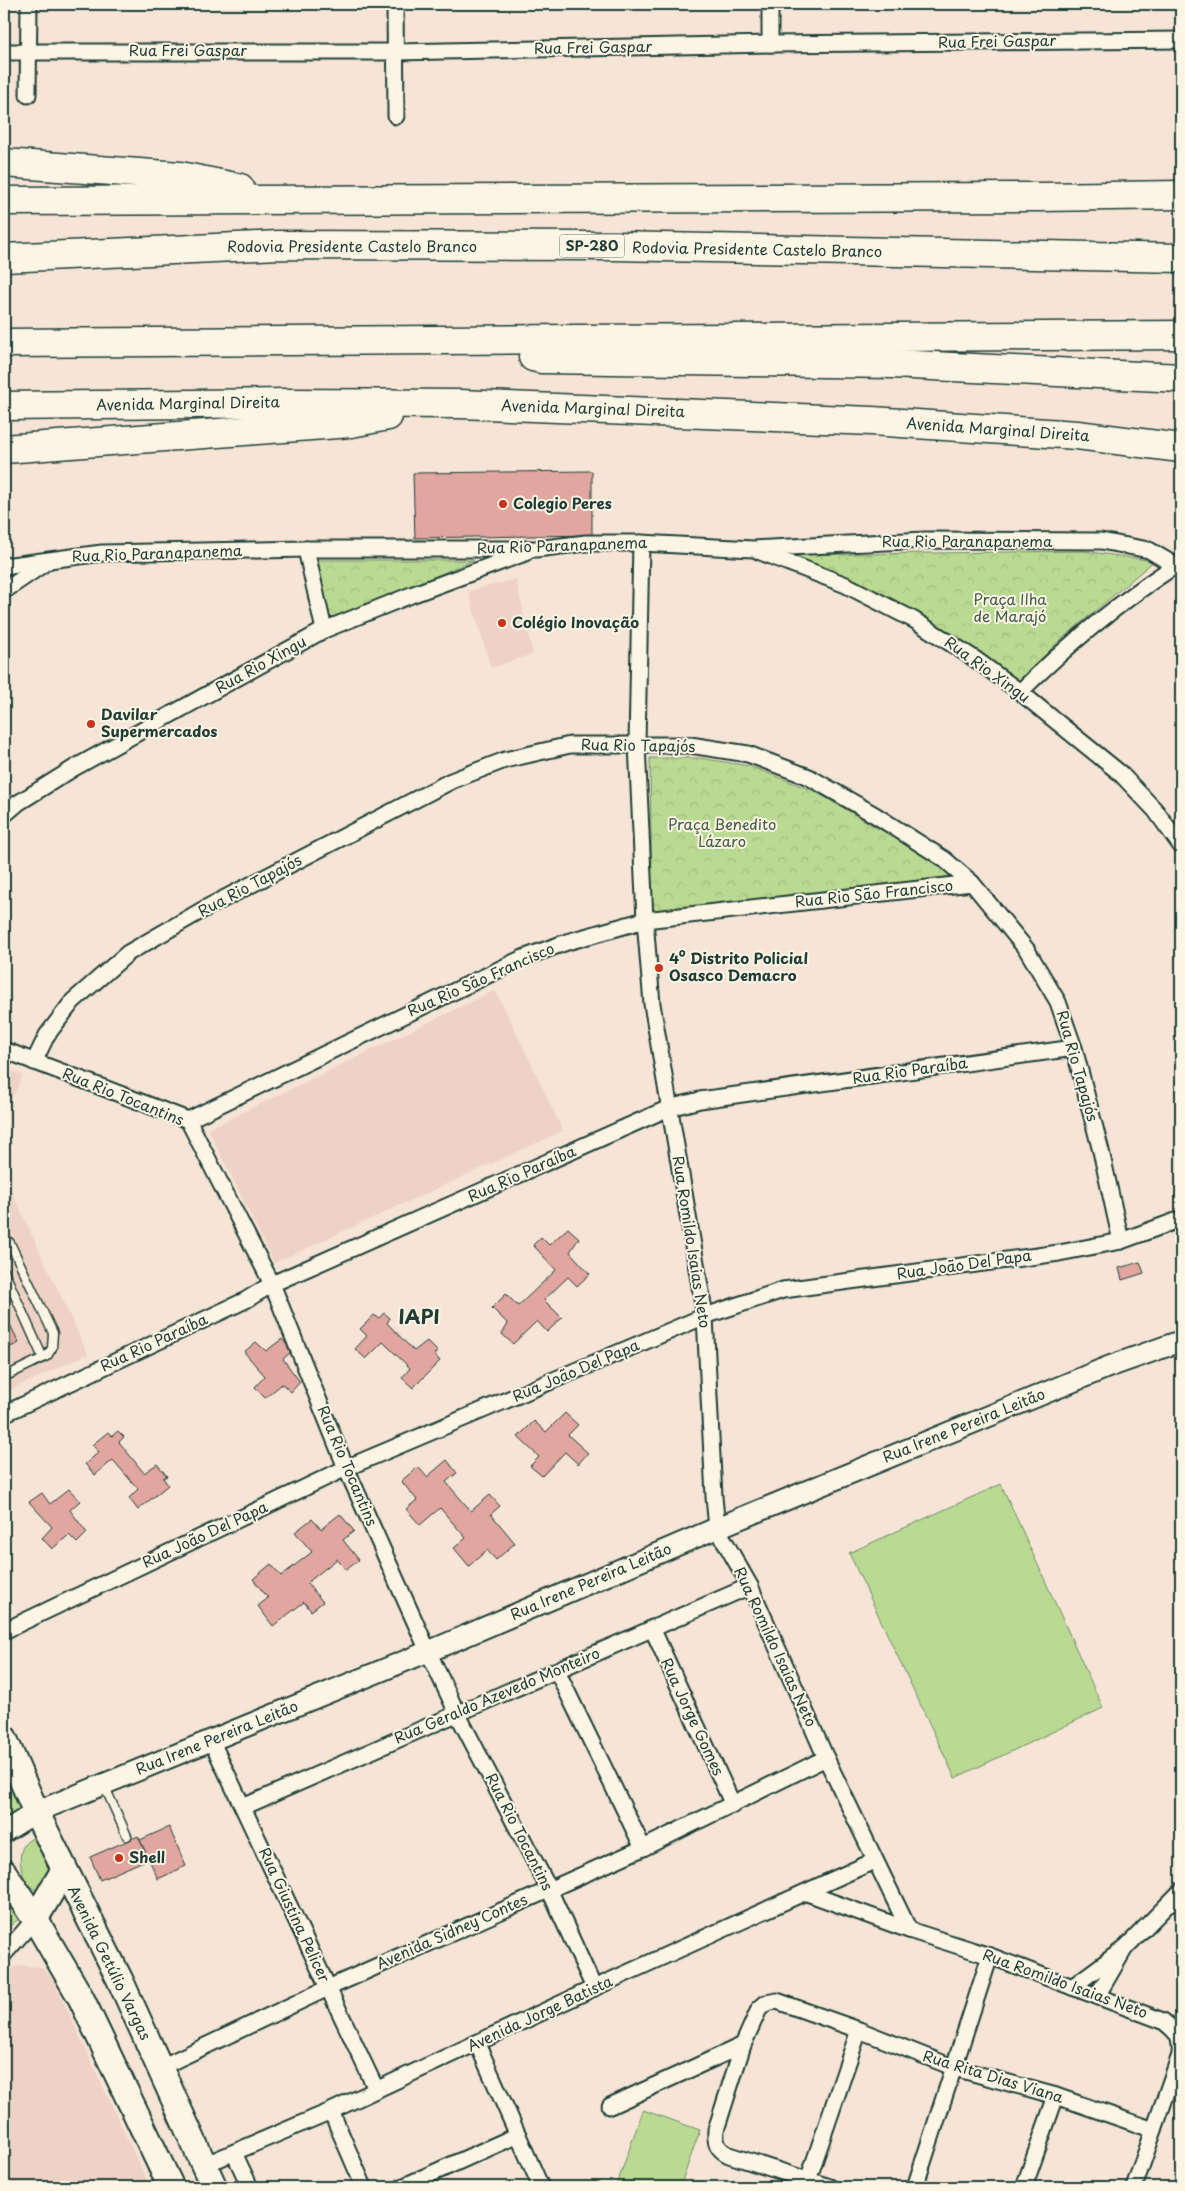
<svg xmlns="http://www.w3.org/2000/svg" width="1185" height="2191" viewBox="0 0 1185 2191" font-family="'Playpen Sans',sans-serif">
<defs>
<pattern id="park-crowns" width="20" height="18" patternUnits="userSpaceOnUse" patternTransform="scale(1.25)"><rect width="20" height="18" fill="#bada93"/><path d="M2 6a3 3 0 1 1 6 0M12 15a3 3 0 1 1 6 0" fill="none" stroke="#9fbc7f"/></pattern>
</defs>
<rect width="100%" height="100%" fill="#f6e5d7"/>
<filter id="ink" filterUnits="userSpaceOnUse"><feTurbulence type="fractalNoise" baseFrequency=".02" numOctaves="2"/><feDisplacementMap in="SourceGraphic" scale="10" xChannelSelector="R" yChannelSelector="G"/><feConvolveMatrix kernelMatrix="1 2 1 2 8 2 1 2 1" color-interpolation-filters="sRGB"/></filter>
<g filter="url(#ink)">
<g fill="#efd2c6">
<path d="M516 579 533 654 491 668 468 591Z"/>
<path d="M495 990 521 1042 563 1131 274 1263 208 1129Z"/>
<path d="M4 1068 23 1075 4 1115Z"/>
<path d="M4 1175 88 1354 4 1393Z"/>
<path d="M19 1965 36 1966 44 1969 54 1981 150 2187H4V1975Z"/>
</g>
<g fill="#bada93" stroke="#6c8c64">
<path d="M1001 1484 1103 1708 955 1778 849 1553Z"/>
<path d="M4 1767 21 1809 4 1820Z"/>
<path d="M34 1838 37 1840 52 1869 41 1892C21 1890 10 1844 34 1838Z"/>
<path d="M4 1896 19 1919 4 1930Z"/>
<path d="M643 2110 700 2130 680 2187H616Z"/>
</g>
<g fill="url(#park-crowns)" stroke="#6c8c64">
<path d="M1084 551 1154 561 1056 644 1014 686 922 617 860 582 781 555Z"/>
<path d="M318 560H474L330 621Z"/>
<path d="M650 758H700L749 766 814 791 935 861 961 880 652 912Z"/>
</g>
<g fill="#e0a69f" stroke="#1f3d34">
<path d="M592 471V535L415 538 413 473Z"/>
<path d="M568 1228 579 1238 570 1252 590 1274 577 1286 568 1277 544 1300 562 1318 547 1332 537 1321 513 1344 502 1334 508 1324 492 1308 506 1294 518 1306 556 1270 533 1245 541 1237 549 1245Z"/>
<path d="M1140 1262 1144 1273 1122 1280 1119 1268Z"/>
<path d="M4 1312 19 1343 4 1350Z"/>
<path d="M384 1313 390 1318 387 1323 414 1351 427 1341 438 1352 434 1354 440 1361 413 1388 402 1378 410 1368 383 1342 366 1359 355 1349 367 1336 360 1329 374 1315 379 1318Z"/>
<path d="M282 1339 292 1351 283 1359 300 1382 291 1392 282 1384 265 1398 255 1387 265 1376 244 1352 256 1342 266 1351Z"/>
<path d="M565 1413 578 1425 568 1435 588 1453 578 1464 565 1452 542 1476 530 1466 539 1457 518 1437 534 1421 546 1432Z"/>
<path d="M118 1431 124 1437 119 1442 144 1473 157 1464 167 1476 163 1478 168 1485 138 1510 129 1498 138 1489 113 1460 95 1475 85 1464 99 1452 92 1445 108 1432 112 1436Z"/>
<path d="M447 1460 457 1473 446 1482 471 1511 490 1495 500 1506 491 1514 515 1543 496 1560 487 1550 469 1566 454 1548 466 1538 440 1508 420 1525 406 1509 417 1500 401 1481 418 1467 427 1477Z"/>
<path d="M69 1489 80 1501 70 1510 87 1533 77 1543 69 1535 52 1549 42 1538 52 1527 29 1502 42 1493 50 1504Z"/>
<path d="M340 1514 354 1531 343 1540 359 1560 346 1570 337 1559 307 1583 323 1602 311 1611 304 1602 273 1626 258 1606 268 1598 253 1579 271 1564 281 1576 312 1552 295 1532 312 1519 321 1529Z"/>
<path d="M169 1827 186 1866 158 1879 140 1840Z"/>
<path d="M138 1836 148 1859 100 1880 90 1857Z"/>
</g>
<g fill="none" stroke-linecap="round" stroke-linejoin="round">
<g stroke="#1f3d34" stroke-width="11">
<g id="service">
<path d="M4 1237 10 1243 53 1333 52 1348 47 1356 4 1377"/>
<path d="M4 1271 43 1358"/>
<path d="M104 1785 127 1836"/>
</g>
</g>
<g stroke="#1f3d34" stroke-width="19">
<g id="minor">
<path d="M395 4 396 116"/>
<path d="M770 4V44"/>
<path d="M4 52H396L770 44 1181 40"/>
<path d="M28 95 29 4"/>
<path d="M641 543 637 744 645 920 652 1004 705 1316 714 1497 717 1528 750 1586 826 1758 909 1930"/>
<path d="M306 549 324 630"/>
<path d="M758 551 846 585 914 620 975 659 1020 692 1120 773 1155 810 1181 846"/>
<path d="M4 566 102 553 306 549H536L586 543H641L753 549 925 540 1101 541 1149 550 1181 569"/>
<path d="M4 591 48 561"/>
<path d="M1020 692C1068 644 1120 602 1176 565"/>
<path d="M4 815 18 803 74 768 324 630 411 595 525 553"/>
<path d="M4 1050 188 1120 272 1284 346 1468 428 1651 457 1713 549 1889 594 1988"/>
<path d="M34 1062 47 1035 73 1001 128 953 206 908 451 781 505 760 570 745H690L748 754 809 777 875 815 944 859 972 883 1027 950 1058 1002 1074 1048 1101 1151 1121 1241"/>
<path d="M188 1120 523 958 567 942 645 920 972 883"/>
<path d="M4 1414 246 1300 272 1284 669 1108 700 1100 1074 1048"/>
<path d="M652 1628 733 1805"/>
<path d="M4 1631 346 1468 705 1316 783 1290 1059 1253 1121 1241 1181 1219"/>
<path d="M557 1671 643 1848"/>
<path d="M211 1740 376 2089"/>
<path d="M243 1807 750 1586"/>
<path d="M807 1893 909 1930 990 1956 1163 2021C1178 2033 1181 2036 1180 2055L1134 2187"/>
<path d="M1125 1948 1181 1891"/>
<path d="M4 1954 35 1919"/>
<path d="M1072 1987 1125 1948 1097 1996"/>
<path d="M477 2043 541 2187"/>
<path d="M159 2068 328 1988 643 1848 826 1758"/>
<path d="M610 2106 743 2045"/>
<path d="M331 2111 364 2187"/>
<path d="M234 2153 250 2187"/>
<path d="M204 2165 331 2111 594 1988 874 1861"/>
<path d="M808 2180 859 2030"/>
<path d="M402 2187 518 2135"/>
<path d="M830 2187 729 2155C717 2149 715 2143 716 2130L743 2045 759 2009 766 2003 777 2001 859 2030 955 2068 1056 2096 1154 2130"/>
<path d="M915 2187 990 1956"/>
<path d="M1024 2187 1056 2096"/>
</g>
</g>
<g stroke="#1f3d34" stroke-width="24">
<path id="tertiary" d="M4 1832 36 1812 444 1645 717 1528 1011 1407 1108 1367 1181 1341"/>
</g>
<g stroke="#1f3d34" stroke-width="29">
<g id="primary">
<path d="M4 1738 36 1812 120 1980 214 2187"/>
<path d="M4 1873 35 1919 81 1998 171 2187"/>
<path d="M35 1919 64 1870"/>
</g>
</g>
<g stroke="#1f3d34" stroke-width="31">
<g id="motorway">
<path d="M4 163 180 176 240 188"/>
<path d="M4 201 1039 197 1181 195"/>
<path d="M4 258 279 245 615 246 1181 258"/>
<path d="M4 343 1181 335"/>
<path d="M533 357 542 359 892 364 1181 378"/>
<path d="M4 406 288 403 460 404 872 421 1077 435 1181 448"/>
<path d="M4 449 351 423 388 416"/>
</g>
</g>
<use href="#service" stroke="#fcf5e5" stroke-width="8"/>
<use href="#minor" stroke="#fcf5e5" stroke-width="15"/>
<use href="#tertiary" stroke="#fcf5e5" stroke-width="20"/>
<use href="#primary" stroke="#fcf5e5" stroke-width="25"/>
<use href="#motorway" stroke="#fcf5e5" stroke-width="28"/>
</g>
</g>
<g fill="#c8321e" stroke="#fcf5e5" stroke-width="2">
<circle cx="503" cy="504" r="5"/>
<circle cx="502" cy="623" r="5"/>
<circle cx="91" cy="724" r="5"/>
<circle cx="659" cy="968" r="5"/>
<circle cx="119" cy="1858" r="5"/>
</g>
<g text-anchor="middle" stroke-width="4" stroke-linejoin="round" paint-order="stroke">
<rect fill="#fcf5e5" stroke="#617469" stroke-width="1" x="559.5" y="234.5" width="65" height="23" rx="4"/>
<g font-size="14" font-weight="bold" fill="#1f3d34">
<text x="592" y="251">SP-280</text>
</g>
<g font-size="15" fill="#1f3d34" stroke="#fcf5e5">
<text transform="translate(997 42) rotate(-1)" y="5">Rua Frei Gaspar</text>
<text transform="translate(593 48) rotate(-1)" y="5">Rua Frei Gaspar</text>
<text x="188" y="56">Rua Frei Gaspar</text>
<text x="352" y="252">Rodovia Presidente Castelo Branco</text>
<text transform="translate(757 250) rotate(1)" y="5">Rodovia Presidente Castelo Branco</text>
<text transform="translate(188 404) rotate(-1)" y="5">Avenida Marginal Direita</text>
<text transform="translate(593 409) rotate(2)" y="5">Avenida Marginal Direita</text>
<text transform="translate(998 430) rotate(4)" y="5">Avenida Marginal Direita</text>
<text x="967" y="547">Rua Rio Paranapanema</text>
<text transform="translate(562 546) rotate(-2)" y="5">Rua Rio Paranapanema</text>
<text transform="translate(157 554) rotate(-2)" y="5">Rua Rio Paranapanema</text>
<text transform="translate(261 665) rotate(-29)" y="5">Rua Rio Xingu</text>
<text transform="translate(987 670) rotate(36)" y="5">Rua Rio Xingu</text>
<text transform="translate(638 746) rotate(1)" y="5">Rua Rio Tapajós</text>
<text transform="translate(250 886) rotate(-28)" y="5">Rua Rio Tapajós</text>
<text transform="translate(874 894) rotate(-6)" y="5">Rua Rio São Francisco</text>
<text transform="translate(481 980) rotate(-24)" y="5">Rua Rio São Francisco</text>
<text transform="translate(1077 1066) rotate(74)" y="5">Rua Rio Tapajós</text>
<text transform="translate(910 1071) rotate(-8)" y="5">Rua Rio Paraíba</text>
<text transform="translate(123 1097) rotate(22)" y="5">Rua Rio Tocantins</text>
<text transform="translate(522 1174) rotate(-24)" y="5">Rua Rio Paraíba</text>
<text transform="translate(691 1242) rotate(81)" y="5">Rua Romildo Isaias Neto</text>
<text transform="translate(964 1265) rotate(-8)" y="5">Rua João Del Papa</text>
<text transform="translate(154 1343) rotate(-25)" y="5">Rua Rio Paraíba</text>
<text transform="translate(576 1371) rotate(-23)" y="5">Rua João Del Papa</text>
<text transform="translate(964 1426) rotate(-22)" y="5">Rua Irene Pereira Leitão</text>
<text transform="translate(347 1466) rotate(67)" y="5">Rua Rio Tocantins</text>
<text transform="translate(205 1535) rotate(-25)" y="5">Rua João Del Papa</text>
<text transform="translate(591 1582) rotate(-23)" y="5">Rua Irene Pereira Leitão</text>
<text transform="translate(775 1647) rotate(65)" y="5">Rua Romildo Isaias Neto</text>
<text transform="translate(497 1696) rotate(-23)" y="5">Rua Geraldo Azevedo Monteiro</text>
<text transform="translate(692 1717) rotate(65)" y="5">Rua Jorge Gomes</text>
<text transform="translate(217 1738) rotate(-22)" y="5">Rua Irene Pereira Leitão</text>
<text transform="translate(519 1832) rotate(63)" y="5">Rua Rio Tocantins</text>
<text transform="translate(294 1915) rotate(65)" y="5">Rua Giustina Pelicer</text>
<text transform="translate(452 1932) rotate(-24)" y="5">Avenida Sidney Contes</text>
<text transform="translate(109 1963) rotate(64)" y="5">Avenida Getúlio Vargas</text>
<text transform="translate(1065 1984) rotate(20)" y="5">Rua Romildo Isaias Neto</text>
<text transform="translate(540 2014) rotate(-25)" y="5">Avenida Jorge Batista</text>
<text transform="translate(993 2077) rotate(17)" y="5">Rua Rita Dias Viana</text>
</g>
<g font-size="15" font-weight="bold" fill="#1f3d34" stroke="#fcf5e5" text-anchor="start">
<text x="513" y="509">Colegio Peres</text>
<text x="512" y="628">Colégio Inovação</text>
<text x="101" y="720">Davilar<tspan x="101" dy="17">Supermercados</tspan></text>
<text x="669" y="964">4º Distrito Policial<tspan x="669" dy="17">Osasco Demacro</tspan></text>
<text x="129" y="1863">Shell</text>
</g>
<g font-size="15" fill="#3e5c47" stroke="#fcf5e5">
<text x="1010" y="605">Praça Ilha<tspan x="1010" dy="17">de Marajó</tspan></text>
<text x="722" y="830">Praça Benedito<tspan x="722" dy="17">Lázaro</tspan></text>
</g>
<g font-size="20" font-weight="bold" fill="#1f3d34" stroke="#fcf5e5">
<text x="419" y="1324">IAPI</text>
</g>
</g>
<rect width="1185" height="2191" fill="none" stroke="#fcf5e5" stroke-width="20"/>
<rect x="10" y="10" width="1165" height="2171" fill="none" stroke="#1f3d34" stroke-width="2" filter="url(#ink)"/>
</svg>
